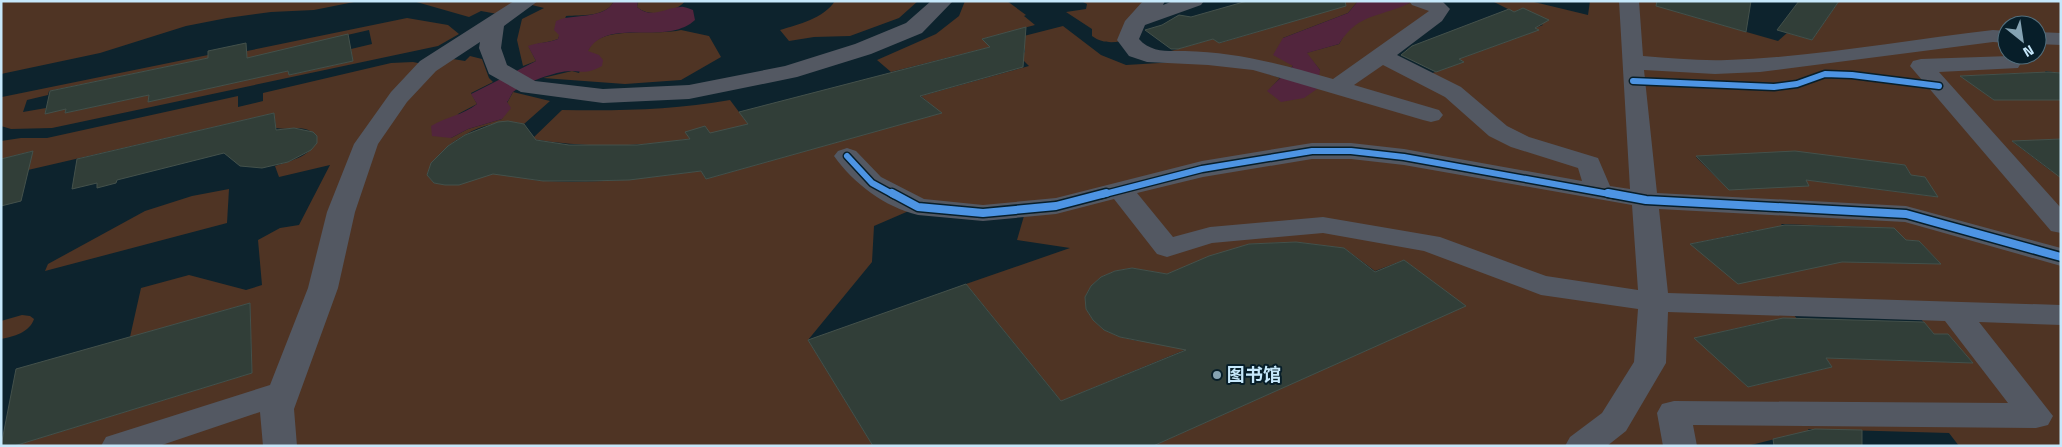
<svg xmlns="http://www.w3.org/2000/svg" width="2062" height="447" viewBox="0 0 2062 447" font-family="'Titillium Web','Noto Sans SC',sans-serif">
<rect width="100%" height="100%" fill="#0d232d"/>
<g fill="#4f3424" fill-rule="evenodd">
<path d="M359 1 314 10 271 12 227 18 186 26 100 53 1 74V2Z"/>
<path d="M413 1H614C607 17 581 15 566 16L558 39C548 43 539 42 529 47L536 61 523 66 517 40 522 19 544 8 524 3 503 15 481 11 469 17Z"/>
<path d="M638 1H685C676 13 649 18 637 7Z"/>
<path d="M835 1H918L899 18 850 36 814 37 789 41 780 30C799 24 823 19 835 1Z"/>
<path d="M965 1H1007L1026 15 1024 16 1035 25 982 39 990 47 891 72 877 60 936 34 959 16Z"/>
<path d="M1081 1H1155L1128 40C1114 43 1103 44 1092 36V29L1066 12 1086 9 1087 4Z"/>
<path d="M1342 1H1358L1348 13 1283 38 1293 66 1285 73 1171 51 1213 39 1220 43 1338 8Z"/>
<path d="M1492 1H1530L1588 15 1590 1H1679L1680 13 1778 41 1787 33 1812 40 1839 1H2061V73L2045 71 2048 76 2028 77 2022 73 1961 76 1994 100H2061V139L2013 142 2051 171H2061V446H1959L1949 433 1808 429 1815 440 1779 438 1747 446H1153L1465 306 1404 260 1375 271 1344 248 1296 242 1249 244 1167 274 1132 268 1115 271 1101 277 1091 286 1085 297 1086 309 1093 320 1104 330 1120 337 1138 341 1156 340 1187 349 1061 401 966 284 1070 248 1017 240 1026 209 918 207 874 226 872 262 808 340 873 446H14L252 373 250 303 130 337 141 288 189 275 246 290 262 285 258 240 280 228 299 225 330 165 279 177 275 166C291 161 315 155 317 137 306 123 291 131 276 128L274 113 28 170 32 151 1 159V141L21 138H47L238 96V107L263 101V93L391 63 413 62 428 65 441 57 465 61 470 56 482 59 489 78 493 82 471 93 477 104 458 114 451 138 468 129 502 119 507 103 513 92 550 101 524 124C492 114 437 142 427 175L434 183C464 189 470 175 494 174 510 173 527 180 543 181 596 184 649 178 701 171L706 179 941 113 921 96 1029 66 1019 56 1025 52V48L1004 41 1063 26 1101 55 1126 65 1209 60 1251 68 1280 78 1268 91 1320 70 1306 53 1339 44 1346 32 1360 20 1412 2 1440 9 1383 56 1427 75 1463 62 1459 59 1538 30 1535 28 1543 25 1523 8 1514 12ZM2007 25H2037V55H2007ZM1792 152 1905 165 1911 175 1937 197 1806 180 1729 190 1696 157ZM1781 224 1894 228 1906 240 1919 241 1941 264 1809 261 1690 244 1757 230 1764 236 1786 231ZM1794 315 1920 318 1934 334H1948L1973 363 1826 358 1832 367 1748 387 1695 338 1768 321 1776 328 1800 323Z"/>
<path d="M407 18 448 25 459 34 438 46 52 128 11 129 1 126 2 97 208 55V58L49 91 48 95 27 100 23 112 46 108 45 113 66 109 65 113 149 95V101L288 71 289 75 353 61 351 49 372 44 369 30 247 58V51Z"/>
<path d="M681 30 709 36 721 57 681 80 625 84 543 78 572 71 579 73C583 65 586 51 592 44 609 26 657 36 681 30Z"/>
<path d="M730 100 748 124C728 129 708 136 688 139 637 147 583 148 532 139L562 110C619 111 674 110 730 100Z"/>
<path d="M229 189 227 223 45 271 48 264 145 211 192 196Z"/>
<path d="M22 315 30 316 34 319C30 332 13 337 1 339V321Z"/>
</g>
<g fill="#52253d">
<path d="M614 1H638L637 7C652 20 666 7 681 7 684 6 689 9 693 10L695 20C666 47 607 16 588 51L599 55 603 60 602 66C589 73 586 72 572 71 559 70 523 83 513 92 511 95 509 100 507 102L511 108 502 119 468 129 451 138 432 136 431 126C446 117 463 115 477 104L471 94 536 61 528 46C539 42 548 43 558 39L559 35 554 30 556 21C573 13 605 20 614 1Z"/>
<path d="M1358 1H1413C1383 18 1359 11 1339 44L1307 53 1320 70 1317 89 1304 98 1281 102 1267 91 1293 66 1273 55 1283 38 1348 13Z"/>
</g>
<g fill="#313e38" stroke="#44514b">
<path d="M1247 1H1345L1346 6 1219 43 1213 39 1178 49H1171L1145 30 1162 25 1179 15 1191 17Z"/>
<path d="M1657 1H1751L1746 32 1656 6Z"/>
<path d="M1799 1H1839L1812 40 1777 30Z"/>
<path d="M1523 8 1549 20 1535 28 1539 30 1459 59 1464 62 1436 72 1401 55 1412 46 1509 9 1514 12Z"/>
<path d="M1026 27 1023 67 920 96 942 113 706 179 701 171 629 180 586 181H543L493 174 459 185H445L434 183 427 175 431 163 448 146 465 135 498 122 508 121 524 124 536 140 569 145H637L690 139 685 132 705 126 710 133 748 124 739 112 990 47 982 39Z"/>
<path d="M348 34 353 61 289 75 288 71 148 102 149 95 65 113 66 109 45 114 50 91 208 58V51L246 43 247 58Z"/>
<path d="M2048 72 2061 73V100H1994L1960 76Z"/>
<path d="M274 113 276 130 294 128 313 132 317 136V143L311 150 288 162 262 168 240 166 224 153 117 180 116 183 97 188V183L72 189 77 159Z"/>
<path d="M2061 139V178L2012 141Z"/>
<path d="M33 151 21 201 1 206V159Z"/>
<path d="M1795 151 1905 165 1911 175 1925 177 1938 197 1806 180 1809 186 1729 190 1696 156Z"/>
<path d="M1785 225 1894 228 1906 240 1919 241 1941 264 1842 262 1738 284 1690 244Z"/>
<path d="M1296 242 1344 248 1375 272 1404 260 1466 306 1153 446H873L808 340 966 284 1061 401 1186 350 1120 337 1104 330 1093 320 1086 309 1085 297 1091 286 1101 277 1115 271 1132 268 1167 274 1209 256 1249 244Z"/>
<path d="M250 303 252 373 14 446H1L16 369Z"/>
<path d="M1783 318 1924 322 1934 334H1948L1973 363 1826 358 1832 367 1748 387 1694 338Z"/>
<path d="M1815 429 1862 430V446H1774L1773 439Z"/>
</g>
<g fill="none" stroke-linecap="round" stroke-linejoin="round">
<g fill="#535862" fill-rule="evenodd">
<path d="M514 1H538L504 26 501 48 507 65 535 81 603 89 689 85 785 66 855 44 906 23 931 1H953L922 33 871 54 797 77 689 99 603 103 521 92 489 74 479 48 480 42 436 71 407 102 378 144 355 212 338 288 294 409 297 446H263L260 412 159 446H101L106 437 270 385 308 288 327 212 354 144 391 92 420 61Z"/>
<path d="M1143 1H1165L1163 5 1173 1H1204L1201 5 1145 25 1139 39C1151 53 1169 51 1185 51 1238 52 1283 65 1333 79L1429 11 1412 5 1409 1H1442L1450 9 1442 21 1397 55 1461 87 1507 126 1529 137 1598 158 1610 186 1630 189 1619 1H1639L1643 56C1671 58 1699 61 1727 60 1816 57 1905 40 1993 30L2007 31V43L1993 42 1760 72 1715 74 1644 70 1657 193 1906 206 2061 248V266L1905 222 1659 209 1668 293 2061 305V325L1979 322 2053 416 2048 425 2036 428 1693 425 1697 446H1663L1657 413 1662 404 1674 401 2008 403 1945 321 1668 312 1666 363 1626 431 1607 446H1565L1570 437 1602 413 1634 362 1638 309 1541 295 1424 251 1323 233 1212 243 1167 257 1157 254 1114 199 1056 214 983 221 918 215C885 207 854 184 834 156L838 151 847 148 856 151 881 177 924 199 983 205 1056 198 1202 161 1312 143H1351L1404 149 1582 181 1578 168 1511 147 1489 136 1445 97 1383 65 1354 85 1439 110 1443 115 1439 120 1431 122 1423 120 1253 70 1208 65 1147 62 1129 56 1117 40 1125 21ZM1312 159H1351L1404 165 1632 205 1638 290 1546 276 1440 237 1323 217 1210 227 1173 237 1137 193 1203 177Z"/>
<path d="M2037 32 2061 33V45L2037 44Z"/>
<path d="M2010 56 2018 58 2021 63 2018 68 1939 72 2061 208V233L2051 231 1910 66 1913 61 1921 59Z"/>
</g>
<g stroke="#071e29" stroke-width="9">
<g id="cycleway-far1">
<path d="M1633 81 1774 87 1797 84 1825 74 1852 75 1939 86"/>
<path d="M847 156 872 183 894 195"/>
<path d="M1101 195 1202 169 1312 151H1351L1404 157 1615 195"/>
</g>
</g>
<g stroke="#071e29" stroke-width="11">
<g id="cycleway">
<path d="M892 193 918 207 983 213 1056 206 1106 193"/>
<path d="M1608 193 1646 200 1906 214 2061 257"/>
</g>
</g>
<use href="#cycleway-far1" stroke="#4d94e3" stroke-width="6"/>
<use href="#cycleway" stroke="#4d94e3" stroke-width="8"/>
</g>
<circle fill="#85a3b3" stroke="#071e29" stroke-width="2" cx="1217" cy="375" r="5"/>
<g text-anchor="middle" stroke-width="4" stroke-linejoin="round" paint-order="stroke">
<g font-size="18" font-weight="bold" fill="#c6e8fb" stroke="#071e29" text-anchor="start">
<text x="1227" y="381">图书馆</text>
</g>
</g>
<rect width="2062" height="447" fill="none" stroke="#c6e8fb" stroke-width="5"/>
<g transform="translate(2022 40) rotate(150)"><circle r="24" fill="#071e29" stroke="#536f7d"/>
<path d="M0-4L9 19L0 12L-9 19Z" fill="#85a3b3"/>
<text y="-8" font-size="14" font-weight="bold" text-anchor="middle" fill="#c6e8fb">N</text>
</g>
</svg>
